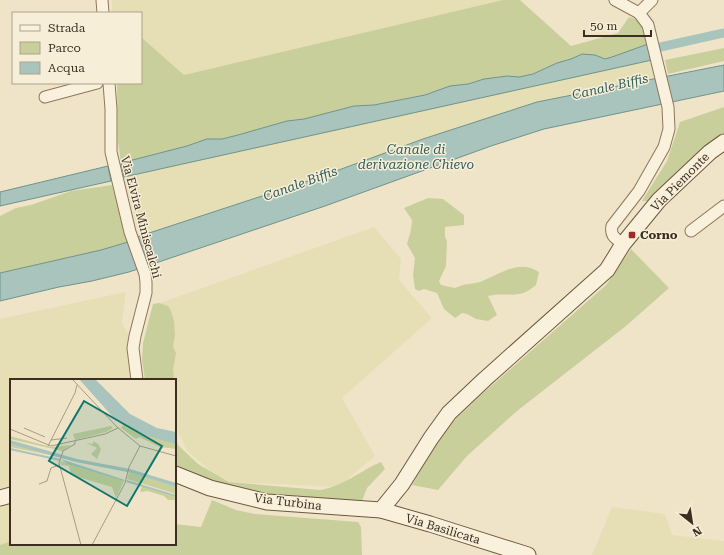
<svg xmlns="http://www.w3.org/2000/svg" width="724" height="555" viewBox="0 0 724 555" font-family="'Roboto Serif',serif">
<rect width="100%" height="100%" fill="#f0e4c8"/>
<g fill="#e6deb5">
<path d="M112 0H503L184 75 141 37V13H114L112 11Z"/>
<path d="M652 60 657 79 537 102 423 139 317 178 140 236 125 182 124 177Z"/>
<path d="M374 227 401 259 399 280 432 318 342 398 375 456 338 487 231 482 212 472 187 451 178 433 175 412V380H171L160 303Z"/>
<path d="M126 292 122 323 130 337 129 360 132 380H11V488L0 492V319Z"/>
<path d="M11 504V541L0 545V507Z"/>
<path d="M612 507 665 514 672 535 724 541V555H592Z"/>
</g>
<g fill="#c9cf9b">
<path d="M503 0H520L571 46 618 33 629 17 639 20 645 34 648 44 612 57 605 59 595 55 582 54 571 59 557 63 533 74 519 77 507 76 484 79 468 84 450 86 425 95 374 105 354 106 304 119 287 121 238 135 222 139H207L187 146 121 163 118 142 117 83H141V37L184 75Z"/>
<path d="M724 48V61L668 74 665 60Z"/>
<path d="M724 107V138L655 201H642L667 161 680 122Z"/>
<path d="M112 185 128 242 101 250 0 273V216L16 208 31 205 71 191Z"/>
<path d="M428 198 443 199 464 215V225L445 227V237L447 241 446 266 439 281 441 285 455 288C463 284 471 284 480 282 499 275 519 258 539 272L536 285C518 301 508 291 488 296L497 315 488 321 476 319 467 314 462 313 455 318 444 309 437 293 424 289 419 291 415 289 413 275 415 258 407 244 411 230 412 220 404 208Z"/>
<path d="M631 249 669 288 626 326 517 411 467 456 438 490 412 485 445 429 482 394 606 285Z"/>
<path d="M159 303 168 306 171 311 174 321 175 335 173 347 176 353 173 370 174 380H145L142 360 143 343 153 304Z"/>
<path d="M175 436 178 445 198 464 229 482 320 490C344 486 360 471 381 462L385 469 367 488 360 506 257 498 175 468Z"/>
<path d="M212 500 236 510 255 514 358 522 361 527 362 555H0V545L11 541V544H175V524L201 527Z"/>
</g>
<g fill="#a9c4bc" stroke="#6f938a">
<path d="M648 44 652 60 124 177 121 163 187 146 207 139H222L238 135 287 121 304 119 354 106 374 105 425 95 450 86 468 84 484 79 507 76 519 77 533 74 557 63 571 59 582 54 595 55 605 59 612 57Z"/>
<path d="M724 65V91L544 129 491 146 325 206 129 272 92 281 59 287 0 301V273L101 250 128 242 140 236 317 178 423 139 537 102Z"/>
<path d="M108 166 111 181 0 206V192Z"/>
</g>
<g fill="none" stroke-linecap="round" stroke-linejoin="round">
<path stroke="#a9c4bc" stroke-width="9" d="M647 50 724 33"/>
<g stroke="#8d765c" stroke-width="13">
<g id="street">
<path d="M102 0 103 13"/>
<path d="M615 0 639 13 648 25 668 107 669 129 664 147 639 191 612 226C610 236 615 238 623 244"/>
<path d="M639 13 652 0"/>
<path d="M109 83 111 109V152L130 232 145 274 146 282V293L135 336 133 348 137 380"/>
<path d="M45 97 97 83"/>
<path d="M691 231 724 206"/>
</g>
</g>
<g stroke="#6f573f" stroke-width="17">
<g id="secondary">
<path d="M175 474 210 488 267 502 381 510 430 524 528 555"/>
<path d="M0 498 11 495"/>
<path d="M381 510 402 484 431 438 449 413 485 379 607 270 623 244 659 200 710 152 724 142"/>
</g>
</g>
<use href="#street" stroke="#faf1dc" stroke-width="11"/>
<use href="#secondary" stroke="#faf1dc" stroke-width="15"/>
</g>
<rect fill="#9e2a2b" stroke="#f7eed8" stroke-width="1.5" x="628" y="231" width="8" height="8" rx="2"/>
<g text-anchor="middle" stroke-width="3" stroke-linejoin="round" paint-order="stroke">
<g font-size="12" fill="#3d2e20" stroke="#f7eed8">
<text transform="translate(680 182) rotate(-45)" y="4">Via Piemonte</text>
<text transform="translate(141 217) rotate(75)" y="4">Via Elvira Miniscalchi</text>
<text transform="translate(288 502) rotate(7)" y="4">Via Turbina</text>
<text transform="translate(443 529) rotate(17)" y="4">Via Basilicata</text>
</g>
<g font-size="12" font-weight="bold" fill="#3d2e20" stroke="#f7eed8" text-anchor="start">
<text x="640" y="239">Corno</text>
</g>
<g font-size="13" font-style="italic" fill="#2f5d5a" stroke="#f7eed8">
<text transform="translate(610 86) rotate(-13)" y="5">Canale Biffis</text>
<text x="416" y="154">Canale di<tspan x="416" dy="15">derivazione Chievo</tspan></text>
<text transform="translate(300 183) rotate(-20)" y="5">Canale Biffis</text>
</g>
</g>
<g transform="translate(10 379)">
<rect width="166" height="166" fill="#f0e4c8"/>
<path d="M114 44 166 64V70L150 68 129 58 126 60 111 49ZM101 47 103 49 96 53 65 61 63 55ZM0 57 41 68 61 66 52 72 0 60ZM83 62 88 65 91 70 87 80 81 75 87 69 76 64 83 65ZM0 65 34 73 50 78 0 68ZM50 82 55 83 114 102 106 119 102 108 61 96 59 87 51 86ZM119 93 166 108V115L117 100ZM132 107 166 118V121H158L154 117 138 112 130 113Z" fill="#c9cf9b"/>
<path d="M69 0H85L120 35 147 49 166 53V65L135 56 102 37ZM0 61 67 80 120 90 166 104V108L122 94 66 83 0 65ZM51 80 115 101 114 102 58 85ZM117 101 166 116V118L116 103Z" fill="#a9c4bc"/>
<path fill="none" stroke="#a9c4bc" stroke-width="2" d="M0 70 50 81"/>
<path fill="none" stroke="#a89b85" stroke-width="1" d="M62 0 107 48 130 67 166 77M14 49 35 58M0 50 41 67 95 55 108 49M41 61 57 59M65 62V65L53 72 49 84 71 166M38 67 65 14 67 6M29 105 37 102 41 89 49 86M82 166 115 104 119 88 130 67"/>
<path fill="#0f766e" fill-opacity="0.15" stroke="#0f766e" stroke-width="2" d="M74 22 152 67 117 127 39 82Z"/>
<rect width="166" height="166" fill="none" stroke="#3d2e20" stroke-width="2"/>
</g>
<rect x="12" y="12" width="130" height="72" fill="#f7eed8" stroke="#ada18e"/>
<rect x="20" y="25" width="20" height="6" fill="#faf1dc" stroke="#ada18e"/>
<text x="48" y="32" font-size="12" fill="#3d2e20">Strada</text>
<rect x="20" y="42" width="20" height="12" fill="#c9cf9b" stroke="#ada18e"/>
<text x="48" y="52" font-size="12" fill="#3d2e20">Parco</text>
<rect x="20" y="62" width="20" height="12" fill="#a9c4bc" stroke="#ada18e"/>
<text x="48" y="72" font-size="12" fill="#3d2e20">Acqua</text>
<g transform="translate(692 523) rotate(150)" stroke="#f7eed8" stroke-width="3" paint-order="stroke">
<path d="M0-3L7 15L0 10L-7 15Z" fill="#3d2e20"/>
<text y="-6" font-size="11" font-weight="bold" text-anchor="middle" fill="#3d2e20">N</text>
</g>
<path d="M584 30v6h67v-6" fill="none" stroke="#3d2e20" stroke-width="2"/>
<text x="590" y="30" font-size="12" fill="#3d2e20" stroke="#f7eed8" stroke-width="3" paint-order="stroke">50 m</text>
</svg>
